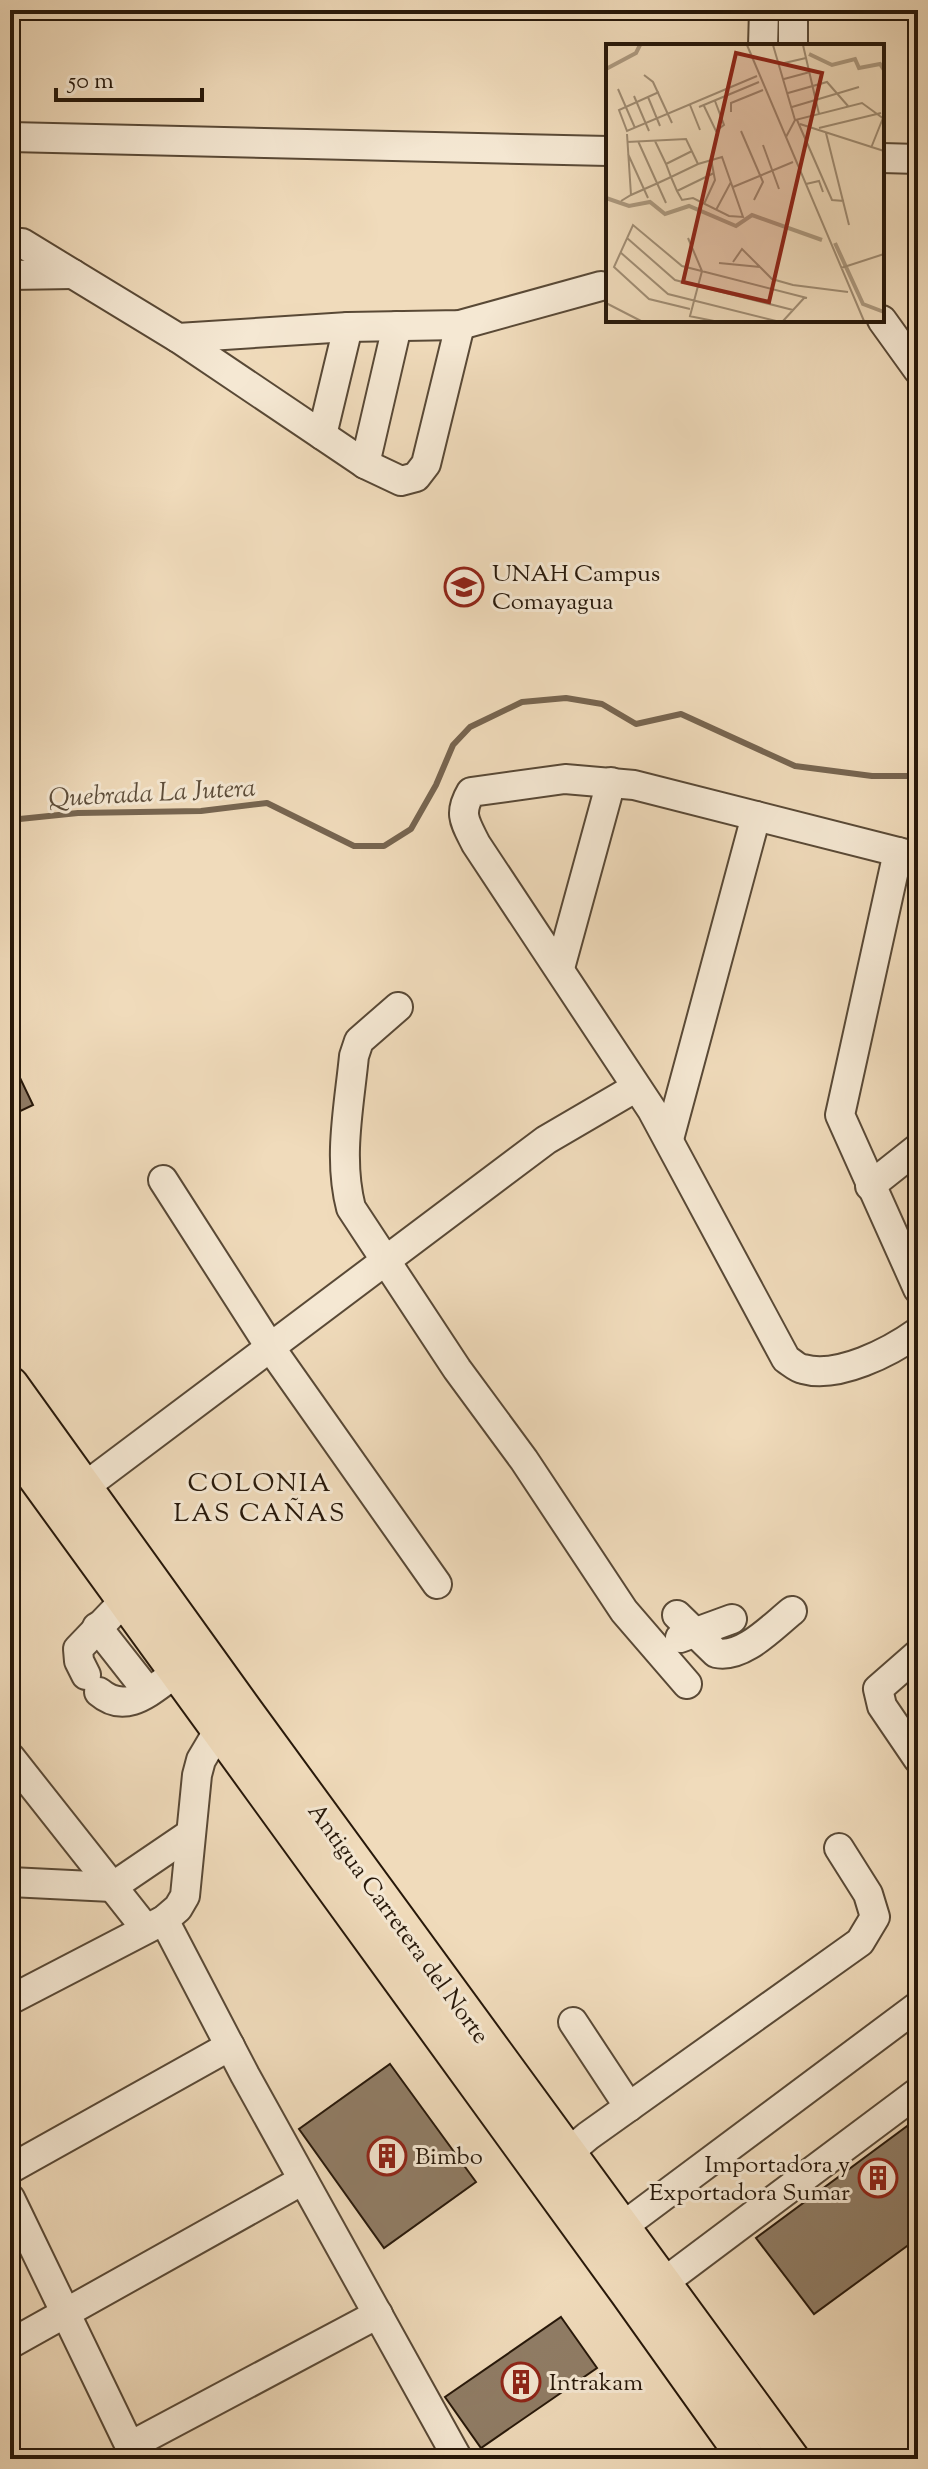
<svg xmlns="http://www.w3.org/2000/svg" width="928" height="2469" viewBox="0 0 928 2469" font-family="'Sorts Mill Goudy',serif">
<rect width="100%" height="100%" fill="#f0dbbb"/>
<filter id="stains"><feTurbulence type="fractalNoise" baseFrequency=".0025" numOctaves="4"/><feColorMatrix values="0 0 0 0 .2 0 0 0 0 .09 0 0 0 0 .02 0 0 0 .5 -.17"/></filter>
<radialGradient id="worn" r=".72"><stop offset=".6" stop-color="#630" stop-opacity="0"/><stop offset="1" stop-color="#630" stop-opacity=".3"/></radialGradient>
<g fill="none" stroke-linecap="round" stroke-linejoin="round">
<path stroke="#776550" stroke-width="6" d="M10 820 78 813 201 811 267 803 354 846H384L411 829 436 785 453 745 470 727 522 702 566 698 602 704 636 724 681 714 795 766 872 776H918"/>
</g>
<g fill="#907d66" stroke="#27180a" stroke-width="2">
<path d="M10 1057 33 1105 10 1116Z"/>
<path d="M390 2064 476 2182 384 2248 299 2129Z"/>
<path d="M918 2118V2238L814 2314 756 2238Z"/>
<path d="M561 2317 597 2368 481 2448 445 2397Z"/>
</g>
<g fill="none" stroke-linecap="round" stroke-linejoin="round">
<g stroke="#594936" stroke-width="32">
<g id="minor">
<path d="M763 46 764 10"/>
<path d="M793 46V10"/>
<path d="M10 137 608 151"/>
<path d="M882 158 918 159"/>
<path d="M10 243H22L178 338 348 327 460 325 601 286"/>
<path d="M10 275 73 274"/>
<path d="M882 320 918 370"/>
<path d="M178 338 365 464 401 481 416 477 426 464 460 325"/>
<path d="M322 435 348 327"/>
<path d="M365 464 397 326"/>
<path d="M898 852 840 1115 918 1289"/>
<path d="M918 857 634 785 565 779 471 792C458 814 465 822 476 844L652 1110 786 1359C791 1362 797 1368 803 1369 838 1379 890 1352 918 1332"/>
<path d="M560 968 611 782"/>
<path d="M398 1007 359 1041 354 1056C349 1107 338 1158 351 1208L457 1369 524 1460 624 1611 687 1684"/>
<path d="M669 1139 756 816"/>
<path d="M163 1180 270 1347 437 1584"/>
<path d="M870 1186 918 1148"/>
<path d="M83 1488 546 1140 635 1088"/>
<path d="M677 1615 716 1653C743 1659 773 1626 792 1611"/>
<path d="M97 1627 148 1692"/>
<path d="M680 1638 732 1619"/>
<path d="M918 1654 878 1689 882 1706 918 1759"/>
<path d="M86 1675 79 1661 78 1649 124 1601"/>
<path d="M99 1692C127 1716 151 1690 176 1673"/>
<path d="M10 1757 146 1929"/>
<path d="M10 1882 112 1887 190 1834"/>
<path d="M164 1920 245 2075 458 2459"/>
<path d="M10 2000 164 1920 178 1908 185 1896 197 1775 201 1760 220 1728"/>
<path d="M573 2022 629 2107"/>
<path d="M568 2153 588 2136 860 1942 875 1917 868 1894 839 1848"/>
<path d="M10 2169 230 2046"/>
<path d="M10 2198 136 2459"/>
<path d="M622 2227 918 2006"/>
<path d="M663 2283 918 2092"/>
<path d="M10 2344 303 2180"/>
<path d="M130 2446 378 2314"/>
</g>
</g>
<g stroke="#27180a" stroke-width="40">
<g id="major">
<path d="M10 1385 245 1712 791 2459"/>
<path d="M10 1441 628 2292 747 2459"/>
</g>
</g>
<use href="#minor" stroke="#f5e8d3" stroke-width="28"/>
<use href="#major" stroke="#f0dbbb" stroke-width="36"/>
</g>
<defs>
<g id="university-ring" transform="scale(2)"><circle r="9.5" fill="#f5e8d3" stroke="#8f2418" stroke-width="1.5"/><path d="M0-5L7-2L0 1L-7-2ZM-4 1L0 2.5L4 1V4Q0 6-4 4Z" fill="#8f2418"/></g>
<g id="building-ring" transform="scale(2)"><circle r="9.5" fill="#f5e8d3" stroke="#8f2418" stroke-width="1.5"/><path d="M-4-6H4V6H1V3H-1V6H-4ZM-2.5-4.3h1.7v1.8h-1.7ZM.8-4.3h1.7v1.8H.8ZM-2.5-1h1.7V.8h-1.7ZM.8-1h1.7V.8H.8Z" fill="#8f2418"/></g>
</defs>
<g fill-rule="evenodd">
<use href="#university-ring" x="464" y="587"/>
<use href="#building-ring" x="387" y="2156"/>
<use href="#building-ring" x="878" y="2178"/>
<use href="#building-ring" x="521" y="2382"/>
</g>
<g text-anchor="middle" stroke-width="6" stroke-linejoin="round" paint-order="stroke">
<g font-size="24" fill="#27180a" stroke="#f5e8d3" text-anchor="start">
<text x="492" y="581">UNAH Campus<tspan x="492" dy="28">Comayagua</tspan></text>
<text x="415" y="2164">Bimbo</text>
<text x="850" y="2172" text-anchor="end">Importadora y<tspan x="850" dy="28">Exportadora Sumar</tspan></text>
<text x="549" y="2390">Intrakam</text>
</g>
<g font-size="24" fill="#27180a" stroke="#f5e8d3">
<text transform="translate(399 1923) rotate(54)" y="8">Antigua Carretera del Norte</text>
</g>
<g font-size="26" font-style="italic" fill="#5c4c39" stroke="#f5e8d3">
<text transform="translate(152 792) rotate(-3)" y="9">Quebrada La Jutera</text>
</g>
<g font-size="26" letter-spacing="2" fill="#27180a" stroke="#f5e8d3">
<text x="260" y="1491">COLONIA<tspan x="260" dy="30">LAS CAÑAS</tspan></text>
</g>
</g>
<g transform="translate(606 44)">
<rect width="278" height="278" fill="#f0dbbb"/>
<path fill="none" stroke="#ac997f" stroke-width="4" d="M203 10 226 21 249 15 253 24 274 20 278 26M0 25 30 9 34 1M0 154 23 162 44 158 59 170 83 162 130 182 146 171 216 196M229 199 257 260 278 268"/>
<path fill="none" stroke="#a08d74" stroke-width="2" d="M141 1 258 277M167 1 189 76M197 1 213 70M174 20 200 14M38 31 47 38 66 79M178 35 204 28M12 45 29 84M53 48 13 66 21 87 151 32M182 49 221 38 242 62M28 52 43 87M42 53 54 82M84 61 94 86M98 62 110 87 118 81 109 57M93 63 153 38M186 63 253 43M125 68V59L157 46M191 76 226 156 238 157M194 80 278 107M213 84 275 69M135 87 157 138 148 156M220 89 243 181M21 90 25 151M180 93 189 76 256 59 278 75M32 97 60 159M21 98 80 95 92 120M157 101 173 145M265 104 277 74M22 110 42 154M60 120 86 107M200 140 213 137 217 148M127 143 187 118M71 147 108 129M15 157 25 151 52 139 65 133 92 120 116 113 137 173 123 172 87 154 76 156 71 147 65 133 60 120 49 97M98 160 109 136 105 115M110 166 125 138M21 194 69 236 187 266M82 194 96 227 84 272M14 208 62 250 170 277M127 218 136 205 154 223M113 219 154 223 166 235 187 241 242 248M235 224 278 210M0 259 35 277M84 265 43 255 8 223 27 181 76 222 201 254M83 272 108 277M177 277 199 253"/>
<path fill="#8f2418" fill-opacity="0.15" stroke="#8f2418" stroke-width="4" d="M130 9 216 29 163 258 77 238Z"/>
<rect width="278" height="278" fill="none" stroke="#27180a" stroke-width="4"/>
</g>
<rect width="928" height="2469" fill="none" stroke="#f0dbbb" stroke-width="40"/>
<rect x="12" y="12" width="904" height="2445" fill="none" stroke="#27180a" stroke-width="4"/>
<rect x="20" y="20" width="888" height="2429" fill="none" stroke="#27180a" stroke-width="2"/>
<path d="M56 88v12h146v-12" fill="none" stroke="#27180a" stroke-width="4"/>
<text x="68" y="88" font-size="24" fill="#27180a" stroke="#f5e8d3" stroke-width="6" paint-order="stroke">50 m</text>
<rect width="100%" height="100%" filter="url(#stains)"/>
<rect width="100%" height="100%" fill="url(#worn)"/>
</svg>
